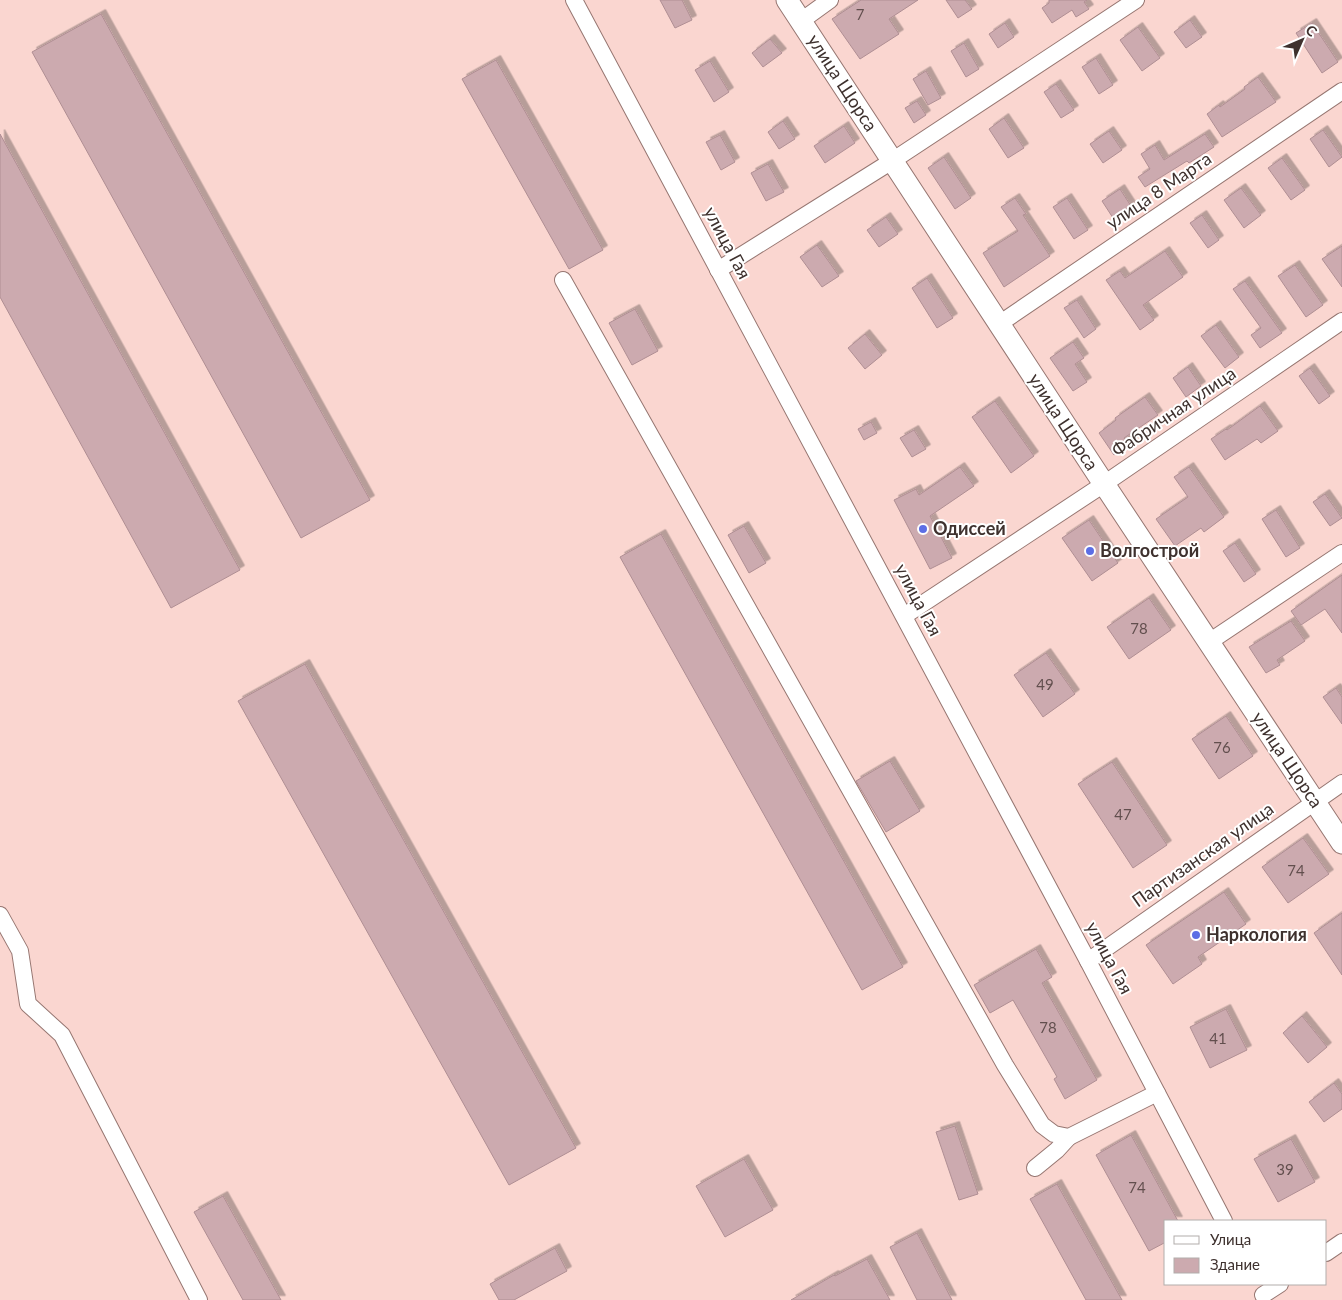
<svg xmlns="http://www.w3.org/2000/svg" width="1342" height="1300" viewBox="0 0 1342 1300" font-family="Lato,sans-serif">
<defs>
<filter id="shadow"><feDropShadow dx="4.5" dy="-4.5" stdDeviation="0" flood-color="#0004"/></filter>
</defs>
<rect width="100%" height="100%" fill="#fad6d0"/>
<g fill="#ccaaaf" stroke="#af8e93" filter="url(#shadow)">
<path d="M660 0H682L692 20 675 28Z"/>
<path d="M861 0H918L889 19 899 34 860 59 832 19Z"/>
<path d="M946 0H965L972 9 958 18Z"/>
<path d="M1049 0H1087L1084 2 1089 9 1076 17 1072 10 1052 23 1042 8 1049 3Z"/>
<path d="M101 14 370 500 301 538 32 52Z"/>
<path d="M1190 20 1202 37 1186 48 1174 32Z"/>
<path d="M1005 23 1014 37 998 48 989 34Z"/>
<path d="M1312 23 1338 62 1322 73 1296 33Z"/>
<path d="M1138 27 1160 58 1142 71 1120 40Z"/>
<path d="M770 39 782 53 763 67 752 53Z"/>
<path d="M964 43 979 69 966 77 951 51Z"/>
<path d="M1096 58 1113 85 1099 94 1082 67Z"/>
<path d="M496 60 603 250 569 269 462 79Z"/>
<path d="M710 61 729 92 714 102 695 70Z"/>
<path d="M926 71 941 98 928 105 913 79Z"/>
<path d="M1258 77 1276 102 1222 137 1207 114 1219 105 1220 107 1245 89 1244 87Z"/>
<path d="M1056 84 1074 110 1061 118 1044 92Z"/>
<path d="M917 101 926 115 914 123 905 108Z"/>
<path d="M1004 118 1024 148 1008 158 989 129Z"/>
<path d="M783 121 795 139 779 149 768 132Z"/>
<path d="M844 126 855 143 825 163 814 146Z"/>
<path d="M1323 130 1342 157 1329 167 1310 139Z"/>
<path d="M1109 131 1122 150 1103 163 1090 144Z"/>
<path d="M0 134 240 570 171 608 0 297Z"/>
<path d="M1205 134 1214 147 1189 163 1187 161 1145 187 1138 177 1150 169 1141 154 1155 145 1164 160Z"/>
<path d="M720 135 735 162 721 170 706 142Z"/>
<path d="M944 157 971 198 955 209 928 168Z"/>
<path d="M1282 158 1305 190 1291 200 1268 168Z"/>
<path d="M768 164 784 192 766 201 751 173Z"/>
<path d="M1241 188 1261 215 1244 228 1224 200Z"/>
<path d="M1120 189 1131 206 1113 218 1102 201Z"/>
<path d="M1015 198 1026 214 1023 215 1050 256 1004 287 983 253 1018 231 1001 207Z"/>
<path d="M1067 198 1088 230 1074 239 1053 207Z"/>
<path d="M1202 215 1219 240 1208 248 1190 223Z"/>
<path d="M886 217 898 234 879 247 867 230Z"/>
<path d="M817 245 839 276 822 287 800 257Z"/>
<path d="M1342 246V287L1322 259Z"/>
<path d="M1165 251 1183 277 1143 305 1154 320 1140 330 1106 280 1120 271 1125 278Z"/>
<path d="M1295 265 1323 305 1306 317 1278 276Z"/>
<path d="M927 278 953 318 937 328 912 288Z"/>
<path d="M1245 281 1282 333 1260 348 1251 335 1261 328 1233 289Z"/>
<path d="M1077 300 1096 329 1084 338 1064 308Z"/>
<path d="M635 309 658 351 632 365 609 323Z"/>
<path d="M1216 325 1239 357 1225 368 1201 336Z"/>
<path d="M865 334 882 355 865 369 848 348Z"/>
<path d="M1073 342 1084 358 1075 364 1087 382 1073 391 1050 358Z"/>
<path d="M1188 367 1201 386 1186 397 1173 378Z"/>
<path d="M1310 368 1330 396 1319 404 1299 376Z"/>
<path d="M1145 397 1158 415 1124 438 1128 444 1114 455 1099 433 1116 420 1115 418Z"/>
<path d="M995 401 1034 456 1011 473 972 417Z"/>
<path d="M1260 406 1278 431 1261 443 1257 439 1225 460 1211 439 1226 429 1227 430Z"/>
<path d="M871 422 877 433 864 440 858 429Z"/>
<path d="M914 430 926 449 912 457 900 438Z"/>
<path d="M960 467 974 486 930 516 952 558 930 569 894 500 916 489 919 495Z"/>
<path d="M1189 467 1224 517 1204 532 1201 528 1175 546 1156 519 1188 497 1174 477Z"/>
<path d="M1325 494 1342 518 1330 526 1313 502Z"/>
<path d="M1276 510 1300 548 1286 557 1262 519Z"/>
<path d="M1089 520 1118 563 1092 581 1062 538Z"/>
<path d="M744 526 766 563 749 573 728 535Z"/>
<path d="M661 534 903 967 862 990 620 557Z"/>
<path d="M1235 543 1256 574 1244 582 1223 551Z"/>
<path d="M1342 575V633L1325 609 1301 625 1291 611Z"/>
<path d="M1149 598 1171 630 1129 659 1107 627Z"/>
<path d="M1291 621 1305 641 1277 660 1280 665 1266 673 1249 647Z"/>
<path d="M1046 653 1075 694 1043 717 1014 675Z"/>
<path d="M305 664 576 1148 509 1185 238 701Z"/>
<path d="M1336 688 1342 697V724L1323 697Z"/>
<path d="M1226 716 1253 756 1219 779 1192 739Z"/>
<path d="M890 761 920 811 886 832 856 781Z"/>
<path d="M1112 762 1167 845 1133 868 1078 784Z"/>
<path d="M1303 838 1329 874 1288 903 1262 867Z"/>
<path d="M1224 892 1246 924 1198 957 1202 964 1173 984 1146 945Z"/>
<path d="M1342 913V975L1314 933Z"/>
<path d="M1036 949 1052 977 1042 983 1097 1080 1065 1099 1054 1079 1057 1077 1013 1000 990 1013 974 985Z"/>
<path d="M1226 1009 1247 1050 1210 1068 1190 1027Z"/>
<path d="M1302 1016 1327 1047 1308 1063 1283 1033Z"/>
<path d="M1334 1083 1342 1094V1109L1324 1122 1309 1102Z"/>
<path d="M955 1126 978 1194 959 1200 936 1132Z"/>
<path d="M1131 1135 1178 1221H1166V1242L1149 1251 1096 1155Z"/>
<path d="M1291 1139 1315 1182 1278 1202 1254 1159Z"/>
<path d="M744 1159 773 1210 725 1237 696 1186Z"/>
<path d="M1057 1184 1122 1300H1086L1030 1199Z"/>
<path d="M223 1196 281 1300H243L194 1212Z"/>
<path d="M917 1233 952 1300H917L890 1247Z"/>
<path d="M555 1248 567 1271 514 1300H499L490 1284Z"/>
<path d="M867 1259 890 1300H791L834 1275 835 1276Z"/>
</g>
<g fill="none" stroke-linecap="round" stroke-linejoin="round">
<g stroke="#967671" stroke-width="18">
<g id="minor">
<path d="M574 0 1088 961 1224 1221"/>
<path d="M801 21 830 0"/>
<path d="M718 270 892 161 1136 0"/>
<path d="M563 280 1005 1065 1042 1125 1054 1134 1069 1137 1157 1093"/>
<path d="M999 324 1342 91"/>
<path d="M904 616 1104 484 1342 321"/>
<path d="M1209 642 1342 553"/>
<path d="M0 915 20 951 28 1004 62 1035 199 1300"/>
<path d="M1088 961 1342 783"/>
<path d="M1035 1168 1057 1150 1069 1137"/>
<path d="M1326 1253 1342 1242"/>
<path d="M1263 1295 1280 1284"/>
</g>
</g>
<g stroke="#967671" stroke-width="23">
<path id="major" d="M787 0 1104 484 1342 843"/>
</g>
<use href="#minor" stroke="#fff" stroke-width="16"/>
<use href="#major" stroke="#fff" stroke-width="21"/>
</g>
<g fill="#5c6ee5" stroke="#fff" stroke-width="2">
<circle cx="923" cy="529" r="5"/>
<circle cx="1090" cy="551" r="5"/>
<circle cx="1196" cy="935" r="5"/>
</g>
<g text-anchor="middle" stroke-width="4" stroke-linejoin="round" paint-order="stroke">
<g font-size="15" fill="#624f4e">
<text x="860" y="20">7</text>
<text x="1139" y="634">78</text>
<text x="1045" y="690">49</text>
<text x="1222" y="753">76</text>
<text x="1123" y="820">47</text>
<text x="1296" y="876">74</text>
<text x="1048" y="1033">78</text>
<text x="1218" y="1044">41</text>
<text x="1285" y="1175">39</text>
<text x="1137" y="1193">74</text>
</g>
<g font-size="18" fill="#3e312e" stroke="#fff">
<text transform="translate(842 83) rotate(57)" y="6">улица Щорса</text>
<text transform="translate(1159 191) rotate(-34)" y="6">улица 8 Марта</text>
<text transform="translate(727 243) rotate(62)" y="6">улица Гая</text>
<text transform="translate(1174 412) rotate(-34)" y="6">Фабричная улица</text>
<text transform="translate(1063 422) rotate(57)" y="6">улица Щорса</text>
<text transform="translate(918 600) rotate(62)" y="6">улица Гая</text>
<text transform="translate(1287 760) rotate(56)" y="6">улица Щорса</text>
<text transform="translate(1203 855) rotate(-35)" y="6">Партизанская улица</text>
<text transform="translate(1109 958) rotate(62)" y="6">улица Гая</text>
</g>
<g font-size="18" font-weight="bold" fill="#3e312e" stroke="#fff" text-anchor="start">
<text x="933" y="535">Одиссей</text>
<text x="1100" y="557">Волгострой</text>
<text x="1206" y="941">Наркология</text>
</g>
</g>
<rect x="1164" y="1220" width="162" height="65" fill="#ffffff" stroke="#b2adab"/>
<rect x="1174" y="1236" width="25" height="8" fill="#ffffff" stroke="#b2adab"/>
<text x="1210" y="1245" font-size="15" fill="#3e312e">Улица</text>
<rect x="1174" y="1258" width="25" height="15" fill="#ccaaaf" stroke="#b2adab"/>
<text x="1210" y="1270" font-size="15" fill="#3e312e">Здание</text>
<g transform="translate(1302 40) rotate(45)" stroke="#ffffff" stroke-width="4" paint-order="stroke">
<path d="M0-4L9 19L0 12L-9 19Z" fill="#3e312e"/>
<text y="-8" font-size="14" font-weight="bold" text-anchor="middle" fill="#3e312e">С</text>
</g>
</svg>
